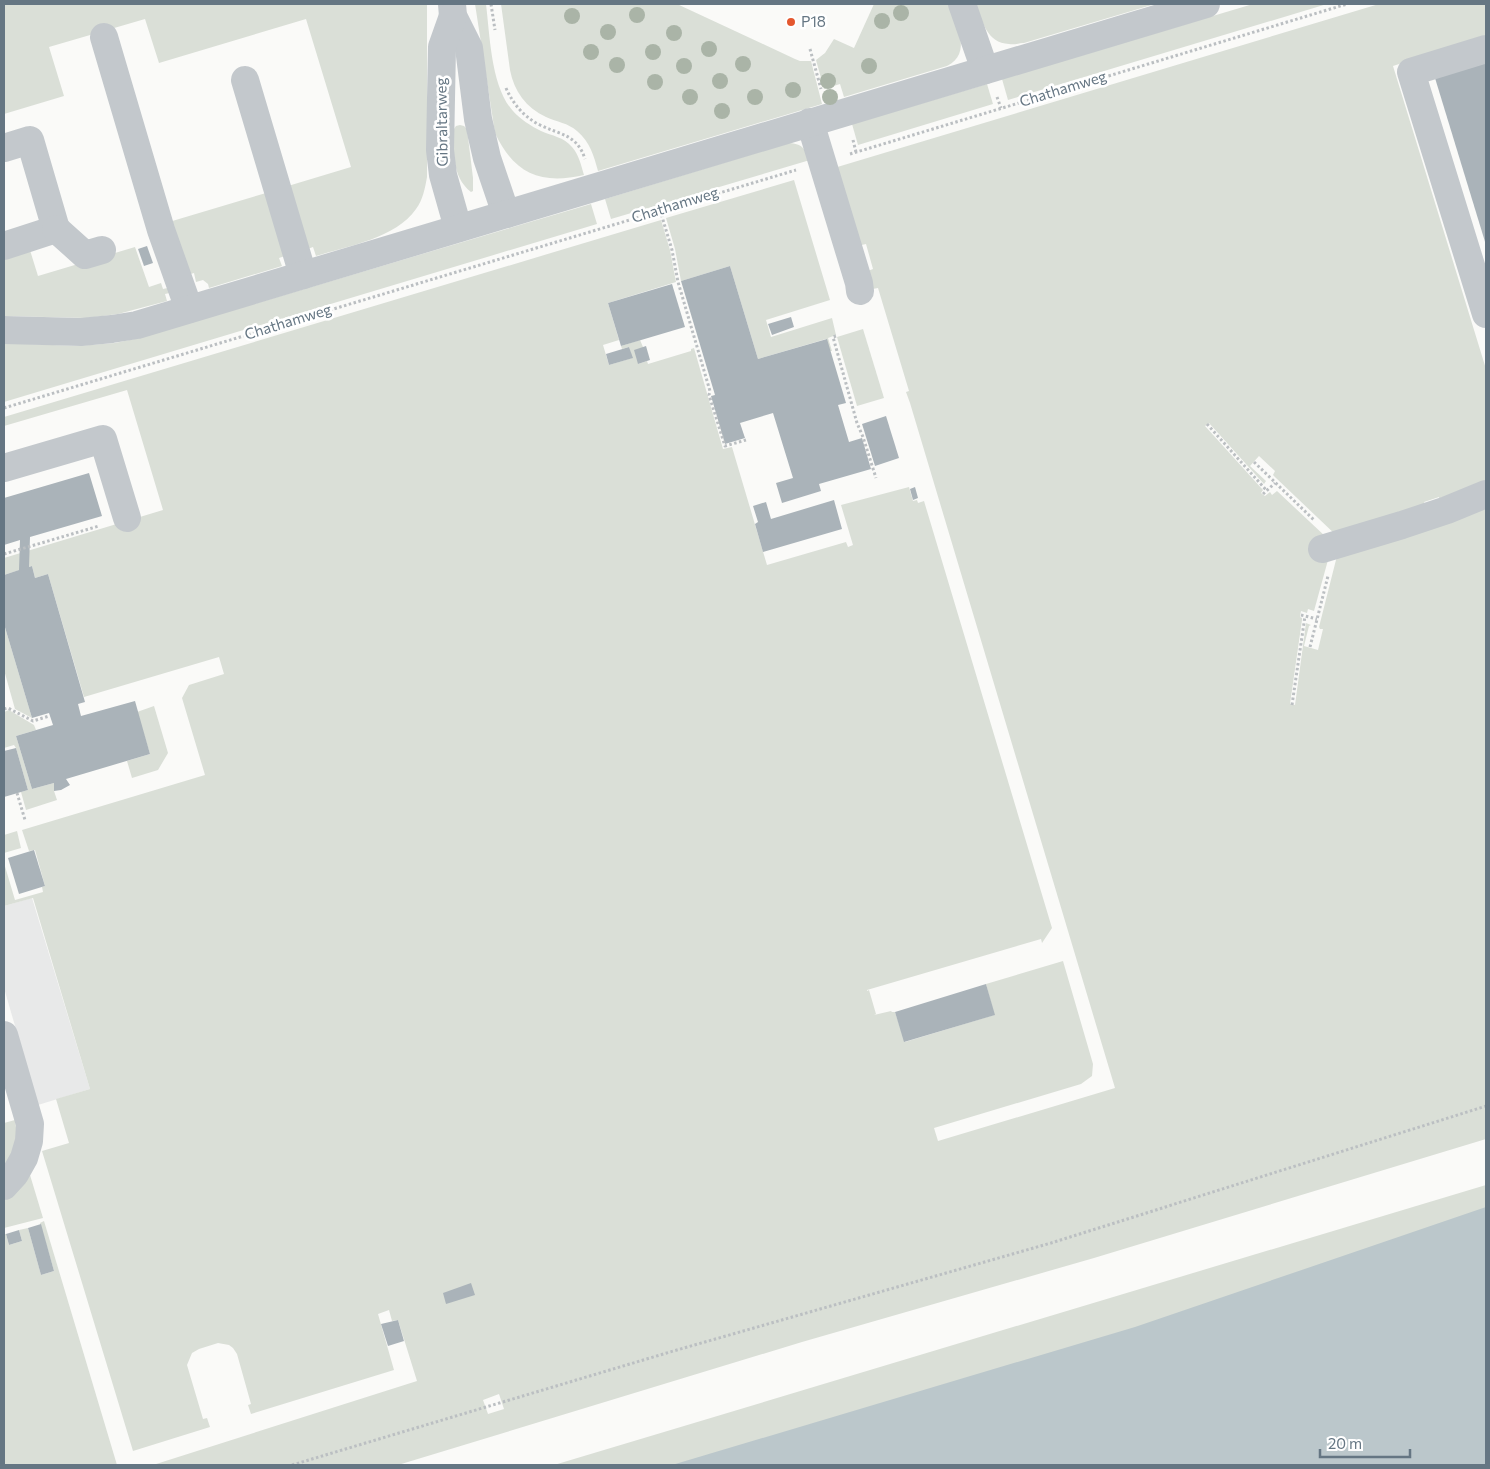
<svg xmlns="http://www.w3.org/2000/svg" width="1490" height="1469" viewBox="0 0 1490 1469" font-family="Commissioner,sans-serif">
<rect width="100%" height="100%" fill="#fafaf8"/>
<path fill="#e8e9e9" d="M32 898 90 1089 38 1105 4 988V906Z"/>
<g fill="#dadfd7" fill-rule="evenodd">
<path d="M4 4H427V177C425 188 423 200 416 209 396 238 348 246 316 256L313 247 305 250 288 186 351 167 306 19 159 63 145 19 49 47 64 96 4 114Z"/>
<path d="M475 4H486C490 36 491 87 513 111 520 119 531 126 541 131 552 136 564 137 572 147 579 155 581 165 584 175 541 185 514 174 495 133Z"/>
<path d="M501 4H677L795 59 800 61H811L822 104 598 171C594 156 590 142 577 131 568 123 557 122 546 117 526 108 514 91 510 70Z"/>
<path d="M874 4H949C956 25 973 53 947 66L844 97 840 84 824 89 816 60 825 53 834 39 854 48Z"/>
<path d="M976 4H1155L1024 43C1020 43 1014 45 1009 44 987 43 982 21 976 4Z"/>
<path d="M1253 4H1327L1008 100 1002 79Z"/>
<path d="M1379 4H1486V36L1393 66 1486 369V487L1441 505 1439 497 1424 502 1427 510 1338 537 1276 478 1273 475 1275 471 1259 456 1250 466 1266 481 1264 484 1209 423 1205 426 1263 490 1261 493 1265 496 1270 492 1272 495 1277 491 1326 537 1328 560 1314 611 1308 609 1307 613 1301 611 1300 617 1302 618V620L1290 704 1295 705 1306 623 1311 625 1309 626 1304 646 1318 650 1323 629H1320L1319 627 1338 552 1486 502V1139L1094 1258 802 1342 398 1465H153L417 1381 398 1320 392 1321 389 1310 378 1314 394 1370 251 1414 248 1405 251 1404 237 1354 233 1348 229 1345 218 1343 199 1349 192 1353 187 1365 203 1419 207 1418 210 1427 133 1451 42 1151 69 1143 56 1099 90 1089 33 898 4 906V863L15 900 43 892 42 887 45 886 35 850 29 851 22 830 205 775 182 698 189 685 224 674 219 657 84 697 48 574 35 578 32 566 4 575V558L163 510 127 390 4 426V417L661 220 670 250 676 282 608 303 619 340 603 345 609 365 632 358 629 347 622 349 621 346 640 340 643 347 638 364 647 361 648 364 691 351V349L694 348 723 449 732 447 767 565 846 542 848 547 853 545 841 505 909 487 913 501 917 500 918 503 924 501 1052 928 1042 943 1041 939 867 990V991L869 990 876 1014 874 1015 891 1011 892 1012H895L905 1042 994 1015 986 984 1063 961 1093 1064 1092 1076 1081 1084 934 1128 938 1141 1115 1088 910 403 906 392 909 391 878 288 867 290 865 272 873 269 866 244 857 246 834 168ZM499 1394 504 1409 488 1414 483 1400Z"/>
<path d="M987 84 993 104 858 145 852 124Z"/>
<path d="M460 125 464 126 467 129 473 178V191L471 192C451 176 454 151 454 129L456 126Z"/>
<path d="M789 143C803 144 804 148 810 160L611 219 605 199Z"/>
<path d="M794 180 830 300 766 320 771 337 832 318 836 335 828 338 832 351H830L826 339 758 359 730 266 681 281 675 249 666 218Z"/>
<path d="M266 193 288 255 279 258 282 266 209 288 208 284 203 280 196 282 194 273 187 275 169 222Z"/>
<path d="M591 204 597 224 4 402V343L77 346 115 343 139 338Z"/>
<path d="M29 247 38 276 135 247 149 287 161 283 163 289 172 287 174 292 165 294 167 301 118 314 87 318 4 316V255Z"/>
<path d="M863 329 884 398 857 406 837 337Z"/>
<path d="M4 624 32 718 15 709 4 670Z"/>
<path d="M154 706 168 753 158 770 132 778 127 761 150 754 137 712Z"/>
<path d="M9 710 34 725 36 730 16 736 32 789 54 783V791L57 800 26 810 21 792 28 790 16 748 14 745 4 748V712Z"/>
<path d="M17 831 21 848 4 853V835Z"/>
<path d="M15 1120C19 1143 14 1149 4 1168V1123Z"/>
<path d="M30 1175 43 1218 4 1228V1201L12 1195Z"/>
<path d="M1486 1185V1465H554Z"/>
<path d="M44 1221 117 1465H4V1234H6L9 1245 22 1241 19 1230 28 1228 41 1275 54 1271 40 1223Z"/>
</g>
<path fill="#bbc7cb" d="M1486 1207V1465H672L1135 1327Z"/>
<g fill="#aab3b9">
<path d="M1486 63V245L1435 78Z"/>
<path d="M147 246 153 263 144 266 138 249Z"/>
<path d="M730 266 758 359 827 339 846 403 838 405 849 442 862 438 871 469 819 484 821 491 782 503 776 483 793 478 773 413 740 423 745 438 725 444 711 396 715 395 681 281Z"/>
<path d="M672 284 685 327 621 346 608 303Z"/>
<path d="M791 317 794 327 772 335 768 324Z"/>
<path d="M646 346 650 360 638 364 634 350Z"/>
<path d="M629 347 633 358 609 365 606 354Z"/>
<path d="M886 416 899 458 875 466 862 424Z"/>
<path d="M89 473 102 516 30 537 29 567 32 566 35 578 48 574 85 702 78 704 81 716 135 701 150 754 66 779 70 785 61 790 54 791V783L32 789 16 736 53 725 49 713 32 718 4 624V575L19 570 20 540 4 545V498Z"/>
<path d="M915 487 918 498 913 500 910 489Z"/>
<path d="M834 500 842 529 763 552 755 524 758 522 753 506 766 502 771 519Z"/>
<path d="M16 748 28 790 4 797V751Z"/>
<path d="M34 850 45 886 19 894 8 858Z"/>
<path d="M986 984 995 1015 904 1042 895 1012Z"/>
<path d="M41 1224 54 1271 41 1275 28 1228Z"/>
<path d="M19 1230 22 1241 9 1245 6 1234Z"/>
<path d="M471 1283 475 1295 446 1304 443 1293Z"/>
<path d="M398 1320 404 1341 388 1346 381 1324Z"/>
</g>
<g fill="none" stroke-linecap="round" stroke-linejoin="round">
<g stroke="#bbbfc2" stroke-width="3" stroke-dasharray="2.5 2.5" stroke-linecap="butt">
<path d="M491 4 495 30"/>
<path d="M810 49 821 89"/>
<path d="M506 88C513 104 524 117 540 125 560 135 577 134 585 159"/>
<path d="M997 97 1001 108"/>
<path d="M853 140 856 152"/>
<path d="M850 154 1347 4"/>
<path d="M660 210 672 250 678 282 710 391 709 395 725 446 746 440"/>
<path d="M836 336 833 337 857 423 863 437 876 478"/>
<path d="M4 408 796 170"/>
<path d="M1207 424 1267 491"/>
<path d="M1254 462 1315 521"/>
<path d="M1263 494 1275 483"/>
<path d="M4 554 99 526"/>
<path d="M1301 615 1317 619"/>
<path d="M1310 647 1328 576"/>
<path d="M1292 705 1305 616"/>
<path d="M4 709 8 708 33 721 49 716"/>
<path d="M17 793 25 820"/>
<path d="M292 1465 670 1352 1051 1243 1486 1106"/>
</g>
<g stroke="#c3c8cc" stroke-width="28">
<path d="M452 4 453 16 469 48 478 119 487 158 506 214"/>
<path d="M962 4 985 70"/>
<path d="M453 16 442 47 440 150 443 175 458 228"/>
<path d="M104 37 161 230 189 309"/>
<path d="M1486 49 1411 72 1486 314"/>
<path d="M245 80 303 275"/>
<path d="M810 122 859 283 860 291"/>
<path d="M4 148 30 140 56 229 4 246"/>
<path d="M56 229 85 255 102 250"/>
<path d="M4 330 81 332 112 329 137 325 1206 4"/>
<path d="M4 468 103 439 127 518"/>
<path d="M1322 549 1402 525 1447 510 1486 494"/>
<path d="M4 1035 30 1124 29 1141 24 1158 15 1174 4 1186"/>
</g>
</g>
<g fill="#aab4a7">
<circle cx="901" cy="13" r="8"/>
<circle cx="637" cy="15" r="8"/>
<circle cx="572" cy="16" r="8"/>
<circle cx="882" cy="21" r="8"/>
<circle cx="608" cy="32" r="8"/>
<circle cx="674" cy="33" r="8"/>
<circle cx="709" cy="49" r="8"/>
<circle cx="591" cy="52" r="8"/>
<circle cx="653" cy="52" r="8"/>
<circle cx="743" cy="64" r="8"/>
<circle cx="617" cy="65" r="8"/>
<circle cx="684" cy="66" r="8"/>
<circle cx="869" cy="66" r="8"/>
<circle cx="720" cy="81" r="8"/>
<circle cx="828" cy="81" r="8"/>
<circle cx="655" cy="82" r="8"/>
<circle cx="793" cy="90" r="8"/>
<circle cx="690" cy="97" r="8"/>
<circle cx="755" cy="97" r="8"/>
<circle cx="830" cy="97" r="8"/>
<circle cx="722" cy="111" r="8"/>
</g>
<circle fill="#e4572e" stroke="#fff" stroke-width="2" cx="791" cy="22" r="5"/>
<g text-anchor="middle" stroke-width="5" stroke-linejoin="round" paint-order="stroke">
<g font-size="15" fill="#657683" stroke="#fff" text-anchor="start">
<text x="801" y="27">P18</text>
</g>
<g font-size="15" fill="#657683" stroke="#fff">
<text transform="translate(1063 89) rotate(-17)" y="5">Chathamweg</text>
<text transform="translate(442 122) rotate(-91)" y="5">Gibraltarweg</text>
<text transform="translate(675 205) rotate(-17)" y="5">Chathamweg</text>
<text transform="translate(288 322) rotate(-17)" y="5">Chathamweg</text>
</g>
</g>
<rect width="1490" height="1469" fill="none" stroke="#657683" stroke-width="10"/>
<path d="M1320 1449v8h90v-8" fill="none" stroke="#657683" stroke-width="2.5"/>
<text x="1328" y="1449" font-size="15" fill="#657683" stroke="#ffffff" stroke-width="4" paint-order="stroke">20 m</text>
</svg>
